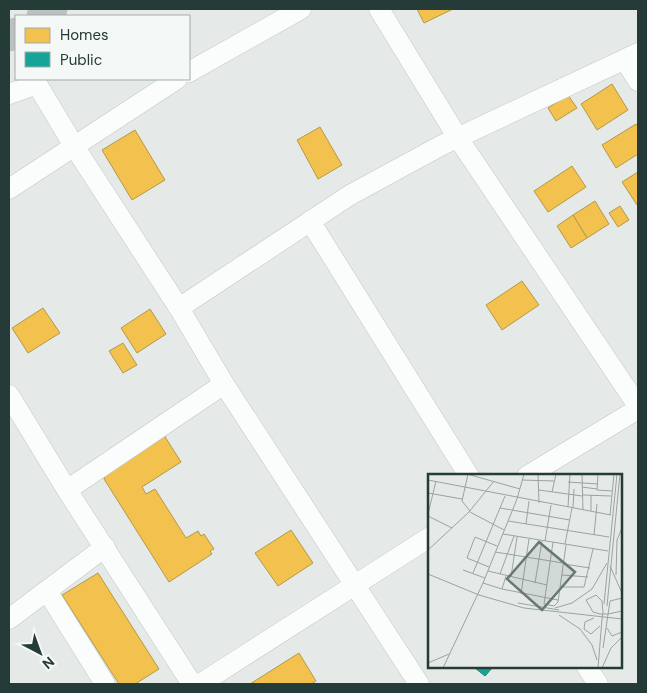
<svg xmlns="http://www.w3.org/2000/svg" width="647" height="693" viewBox="0 0 647 693" font-family="'DM Sans',sans-serif">
<rect width="100%" height="100%" fill="#e5eae8"/>
<g fill="#f2c14e" stroke="#b49947">
<path d="M417 9H453L424 23Z"/>
<path d="M612 84 628 110 597 130 581 104Z"/>
<path d="M568 95 577 108 556 121 548 108Z"/>
<path d="M636 124 638 127V154L616 168 602 145Z"/>
<path d="M320 127 342 165 318 179 297 140Z"/>
<path d="M135 130 165 180 132 200 102 150Z"/>
<path d="M572 166 586 187 548 212 534 191Z"/>
<path d="M638 172V204L637 205 622 182Z"/>
<path d="M595 201 609 224 587 238 573 215Z"/>
<path d="M620 206 629 220 618 227 609 213Z"/>
<path d="M573 215 587 238 571 248 557 226Z"/>
<path d="M522 281 539 305 502 330 486 305Z"/>
<path d="M43 308 60 333 28 353 12 328Z"/>
<path d="M150 309 166 334 137 353 121 328Z"/>
<path d="M123 343 137 365 123 373 109 351Z"/>
<path d="M162 432 181 462 142 487 146 494 155 489 186 538 198 531 201 536 204 534 214 549 210 551 212 554 169 582 104 479 107 467Z"/>
<path d="M291 530 313 563 278 586 255 553Z"/>
<path d="M98 573 159 669 135 684H119L62 595Z"/>
<path d="M299 653 316 681 311 684H250Z"/>
</g>
<path fill="#17a398" stroke="#1b847b" d="M476 667H493L485 676 475 668Z"/>
<g fill="none" stroke-linecap="round" stroke-linejoin="round">
<g stroke="#c2c7c5" stroke-width="21">
<g id="minor">
<path d="M379 9 458 138 638 406"/>
<path d="M625 60 638 81"/>
<path d="M189 72 301 9"/>
<path d="M34 79 74 146 179 308 224 384 419 684"/>
<path d="M9 94 37 84"/>
<path d="M9 189 177 79"/>
<path d="M310 221 469 476"/>
<path d="M179 308 350 195 442 145 638 53"/>
<path d="M9 395 67 490 192 684"/>
<path d="M527 476 638 409"/>
<path d="M67 490 224 384"/>
<path d="M47 591 105 684"/>
<path d="M9 619 105 547"/>
<path d="M587 667 598 684"/>
<path d="M200 684 430 537"/>
</g>
</g>
<g stroke="#bdc5c4" stroke-width="29">
<g id="highway">
<path d="M41 16 53 9"/>
<path d="M9 37 16 32"/>
</g>
</g>
<use href="#minor" stroke="#fbfcfc" stroke-width="20"/>
<use href="#highway" stroke="#bbc1c1" stroke-width="28"/>
</g>
<g transform="translate(428 474)">
<rect width="194" height="194" fill="#e5eae8"/>
<path fill="none" stroke="#98a4a1" stroke-width="1" d="M39 0 92 15M40 0 34 27 42 37M110 0 111 29M154 0 155 36M170 0 169 16 184 17M0 6 183 41M94 6 126 7M140 8 170 10M154 13 169 15M111 16 154 22M124 18 128 0M0 19 34 25M155 21 183 22M194 29V44M140 33 142 0M72 34 142 46M145 34 146 15M163 37V21M42 38 76 56M0 40 8 7M182 41 186 0M0 42 24 54M80 47 181 63M98 50 101 27M75 60 180 77M166 61 169 30M117 67 123 31M137 70 144 34M0 76 41 38 66 7M67 78 135 89M136 90 162 94M182 92 194 119M61 93 39 84 47 63 69 72M35 96 57 104M60 97 119 111M45 99 77 22M0 100 51 121 96 134 194 145M72 100 86 62M134 101 160 103M188 101 189 66 194 54M83 103 89 63M55 109 74 115 78 102M107 109 114 67M132 113H156L165 75M74 115 130 126M93 120 101 65M90 129 131 136M116 130 126 132 130 128 138 71M116 130 125 68M176 130 189 0M179 132 192 0M127 134 144 129 164 115 179 89M131 141 152 155 164 171 169 186M166 144 157 148 156 155 163 160 172 152M179 154 184 162 194 158M175 174 182 127 194 124M0 189 21 180M15 194 55 109 89 25 96 0M170 194 174 145 175 138 174 127 168 121 158 126 165 138 172 140H180L194 137M174 194 183 174 194 163"/>
<path fill="#687875" fill-opacity="0.15" stroke="#687875" stroke-width="2.5" d="M111 68 147 98 114 136 79 105Z"/>
<rect width="194" height="194" fill="none" stroke="#253b37" stroke-width="2.5"/>
</g>
<rect width="647" height="693" fill="none" stroke="#253b37" stroke-width="20"/>
<rect x="15" y="15" width="175" height="65" fill="#f4f8f6" stroke="#a1acaa"/>
<rect x="25" y="28" width="25" height="15" fill="#f2c14e" stroke="#a1acaa"/>
<text x="60" y="40" font-size="15" fill="#253b37">Homes</text>
<rect x="25" y="52" width="25" height="15" fill="#17a398" stroke="#a1acaa"/>
<text x="60" y="65" font-size="15" fill="#253b37">Public</text>
<g transform="translate(40 653) rotate(139)" stroke="#f4f8f6" stroke-width="4" paint-order="stroke">
<path d="M0-4L9 19L0 12L-9 19Z" fill="#253b37"/>
<text y="-8" font-size="14" font-weight="bold" text-anchor="middle" fill="#253b37">N</text>
</g>
</svg>
